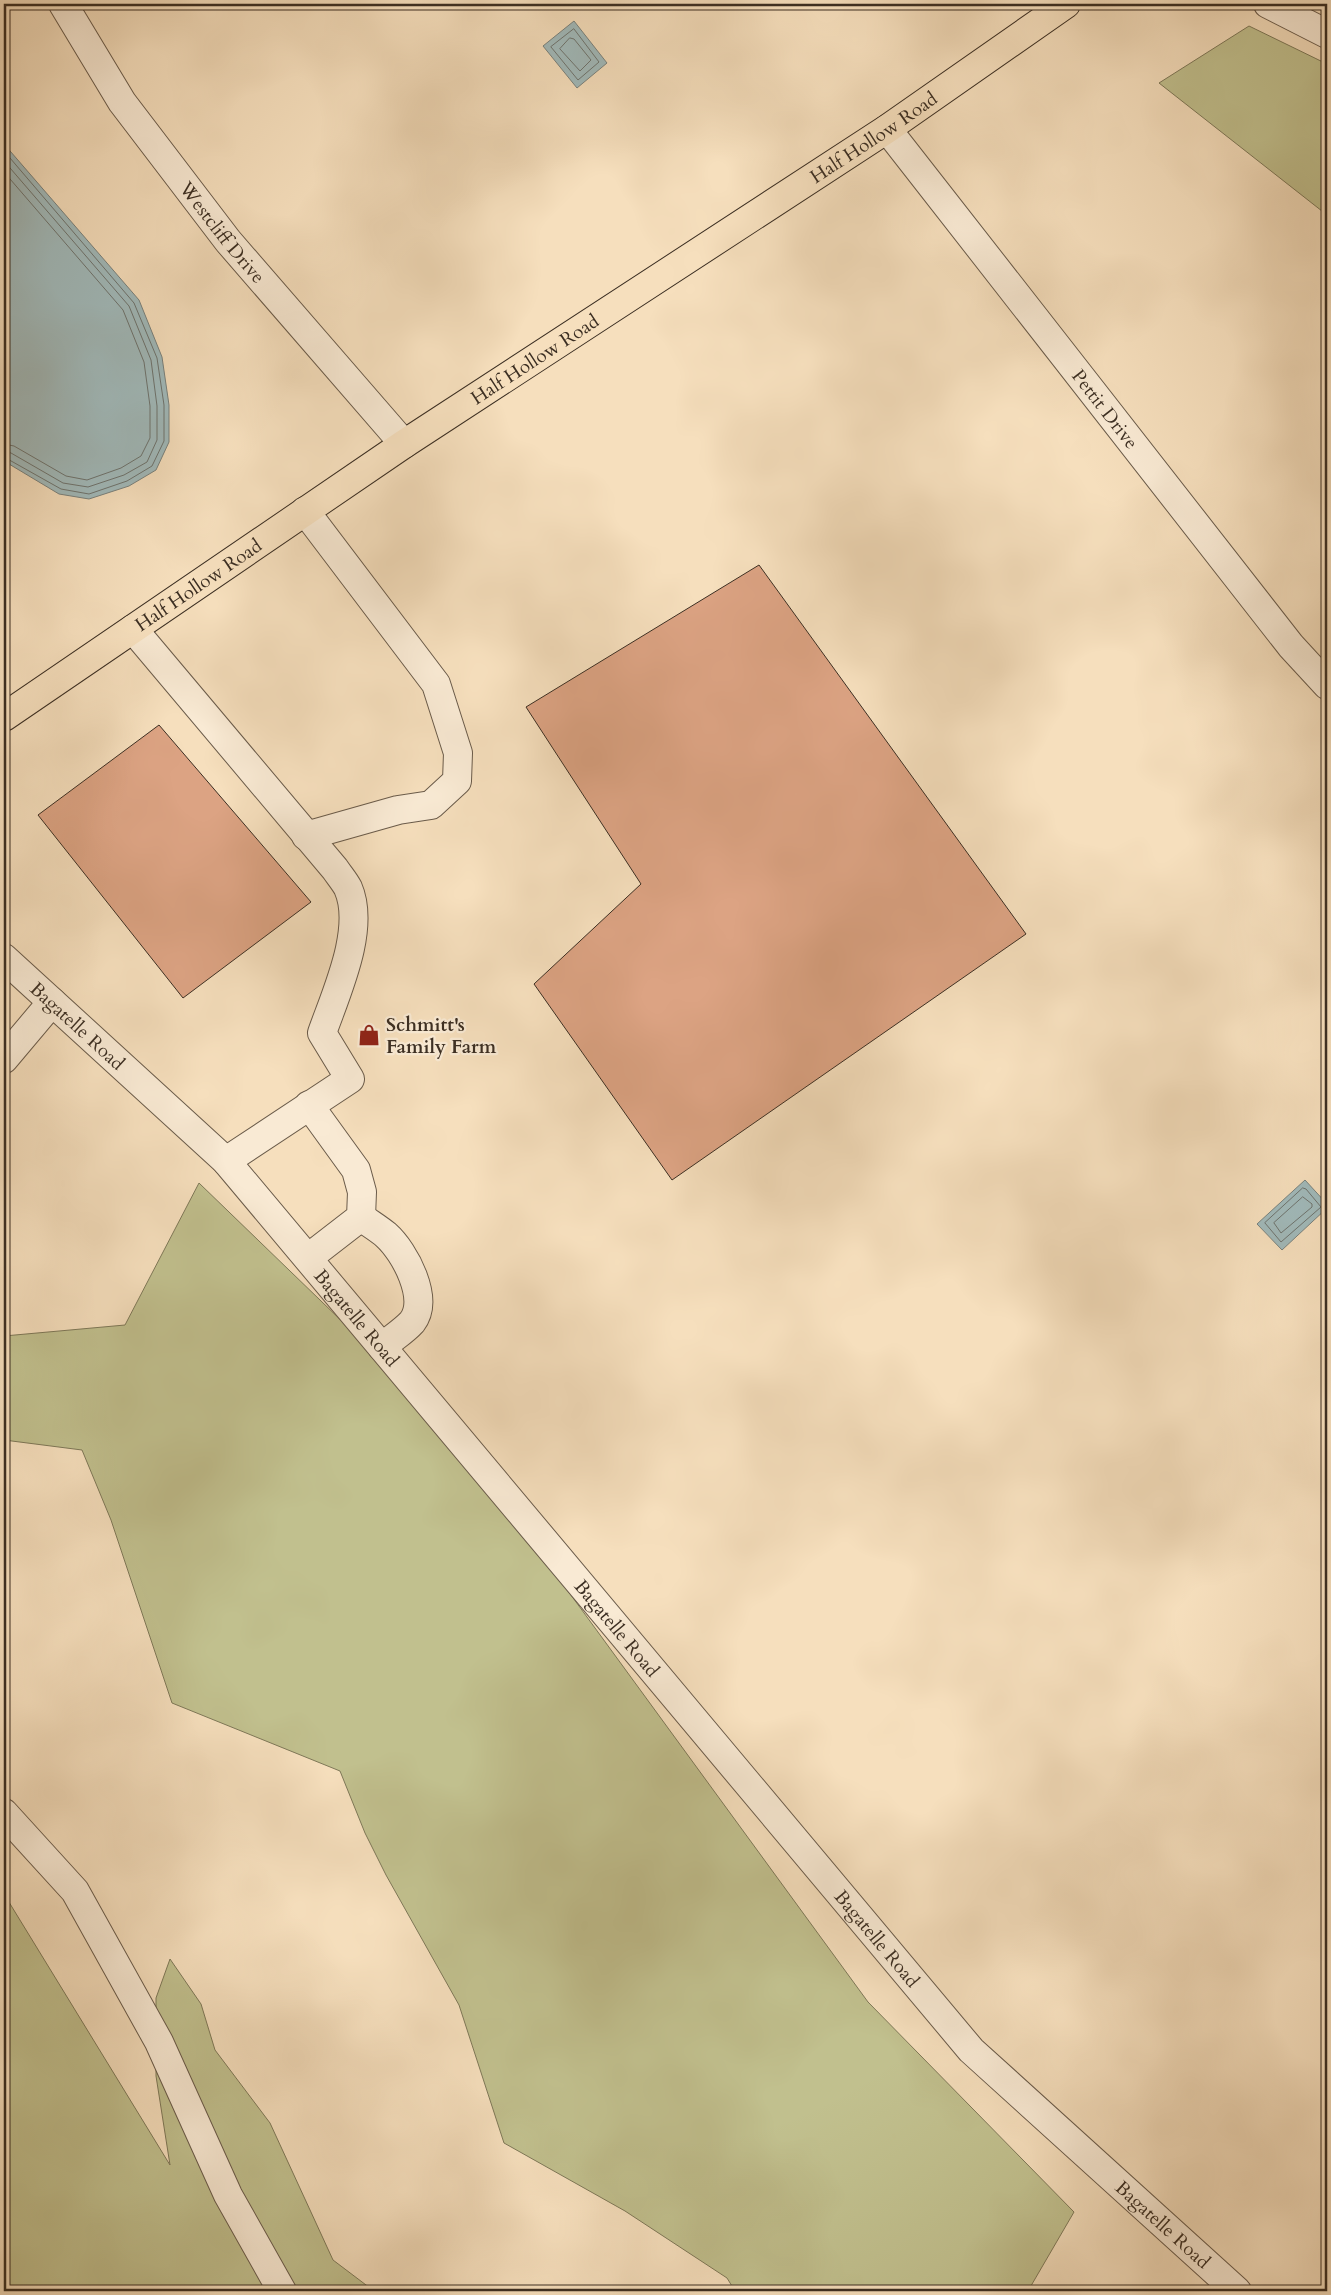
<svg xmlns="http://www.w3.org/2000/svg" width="1331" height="2295" viewBox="0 0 1331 2295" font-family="Cardo,serif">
<rect width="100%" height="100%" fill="#f6dfbd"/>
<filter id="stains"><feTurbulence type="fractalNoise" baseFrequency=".004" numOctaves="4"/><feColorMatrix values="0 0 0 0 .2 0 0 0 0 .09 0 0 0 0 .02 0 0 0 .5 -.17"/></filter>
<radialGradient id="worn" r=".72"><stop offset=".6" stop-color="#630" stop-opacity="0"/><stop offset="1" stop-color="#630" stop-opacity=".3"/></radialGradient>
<g fill="#c1c08e" stroke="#7e7858">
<path d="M1249 26 1327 64V215L1159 83Z"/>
<path d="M199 1183 441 1417 868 2002 1074 2212 1028 2291H735L727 2278 625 2211 504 2143 459 2005 386 1875 365 1833 340 1771 172 1703 111 1520 82 1450 4 1440V1336L125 1325Z"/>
<path d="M4 1894 170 2165 156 2076V1998L170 1959 201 2004 215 2050 270 2123 333 2260 374 2291H4Z"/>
</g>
<g fill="#a1babb" stroke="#79827e">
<path d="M574 21 607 63 577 88 543 46Z"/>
<path d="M4 144 139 300 162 357 169 405V442L156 470 129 486 89 499 59 494 4 461Z"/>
<path d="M1305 1180 1327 1204V1208L1282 1250 1257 1224Z"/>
</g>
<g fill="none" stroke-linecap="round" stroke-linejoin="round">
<g stroke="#6e746f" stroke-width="1">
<path d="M574 29 599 62 578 80 551 47Z"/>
<path d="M570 38 574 39 591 60 580 71 560 49Z"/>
<path d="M4 151 134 303 157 358 164 405V441L152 466 127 481 89 494 61 489 4 457"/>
<path d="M4 161 129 306 151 360 157 406V440L147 462 124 475 88 487 63 483 11 453 4 451"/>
<path d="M4 172 123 310 144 362 150 406V438L141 456 121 468 87 480 66 476 14 446 4 444"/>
<path d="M1303 1188 1306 1189 1321 1207 1281 1242 1265 1223Z"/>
<path d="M1303 1197 1312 1204V1207L1281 1233 1274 1223Z"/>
</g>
</g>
<g fill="#dca383" stroke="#3c2f23">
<path d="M759 565 1026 934 672 1180 534 984 641 884 526 707Z"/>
<path d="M159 725 311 902 183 998 38 815Z"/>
</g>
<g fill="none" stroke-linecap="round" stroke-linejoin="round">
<g stroke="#6a5b4a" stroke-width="30">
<g id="minor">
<path id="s1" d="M63 4 122 102 228 241 404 444"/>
<path d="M1268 4 1327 34"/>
<path id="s2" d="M887 129 1291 646 1327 685"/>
<path d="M305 511 436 684 458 753 457 781 431 805 398 810 306 836"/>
<path d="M133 629 335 869C339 875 345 882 348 888 366 929 336 993 322 1033L350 1079 226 1161"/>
<path id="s3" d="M4 958 226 1161 971 2050 1237 2291"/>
<path d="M4 1059 52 1002"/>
<path d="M361 1217C369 1223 379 1229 386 1235 405 1252 430 1299 412 1322 404 1331 391 1339 382 1347"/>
<path d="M308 1258 361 1217 362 1192 356 1170 309 1105"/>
<path d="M4 1813 75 1891 159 2042 228 2195 282 2291"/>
</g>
</g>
<g stroke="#3c2f23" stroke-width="30">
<g id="major">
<path id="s4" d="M4 717 404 444 887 129 1066 4"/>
</g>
</g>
<use href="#minor" stroke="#f9ead4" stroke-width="28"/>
<use href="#major" stroke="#f6dfbd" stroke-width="28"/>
</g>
<defs>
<g id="shop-bare" transform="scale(1.725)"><path d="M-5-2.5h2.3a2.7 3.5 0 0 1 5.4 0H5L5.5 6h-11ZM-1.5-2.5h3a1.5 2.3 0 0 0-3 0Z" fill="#8f2418" stroke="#f9ead4" stroke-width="2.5" paint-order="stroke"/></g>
</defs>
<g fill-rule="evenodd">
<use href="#shop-bare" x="369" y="1035"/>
</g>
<g text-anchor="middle" stroke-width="4.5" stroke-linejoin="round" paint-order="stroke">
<g font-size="19" fill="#3c2f23" stroke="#f9ead4">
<text dy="7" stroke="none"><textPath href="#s4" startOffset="1045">Half Hollow Road</textPath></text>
<text dy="7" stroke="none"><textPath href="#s1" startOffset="279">Westcliff Drive</textPath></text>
<text dy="7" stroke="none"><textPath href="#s4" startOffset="640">Half Hollow Road</textPath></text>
<text dy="7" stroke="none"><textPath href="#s2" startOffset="355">Pettit Drive</textPath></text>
<text dy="7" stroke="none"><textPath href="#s4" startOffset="235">Half Hollow Road</textPath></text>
<text dy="7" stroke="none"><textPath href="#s3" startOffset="100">Bagatelle Road</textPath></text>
<text dy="7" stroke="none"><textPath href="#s3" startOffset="505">Bagatelle Road</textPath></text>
<text dy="7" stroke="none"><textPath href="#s3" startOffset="910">Bagatelle Road</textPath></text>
<text dy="7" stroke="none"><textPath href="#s3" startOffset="1315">Bagatelle Road</textPath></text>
<text dy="7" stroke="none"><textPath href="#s3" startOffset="1720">Bagatelle Road</textPath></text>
</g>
<g font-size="19" font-weight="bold" fill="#3c2f23" stroke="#f9ead4" text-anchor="start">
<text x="386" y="1031">Schmitt's<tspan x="386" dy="22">Family Farm</tspan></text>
</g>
</g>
<rect width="1331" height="2295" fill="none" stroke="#f6dfbd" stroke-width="20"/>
<rect x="5" y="5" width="1321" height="2285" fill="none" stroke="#3c2f23" stroke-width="2.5"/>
<rect x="10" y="10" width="1311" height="2275" fill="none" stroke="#3c2f23"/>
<rect width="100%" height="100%" filter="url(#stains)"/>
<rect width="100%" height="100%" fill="url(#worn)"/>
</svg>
